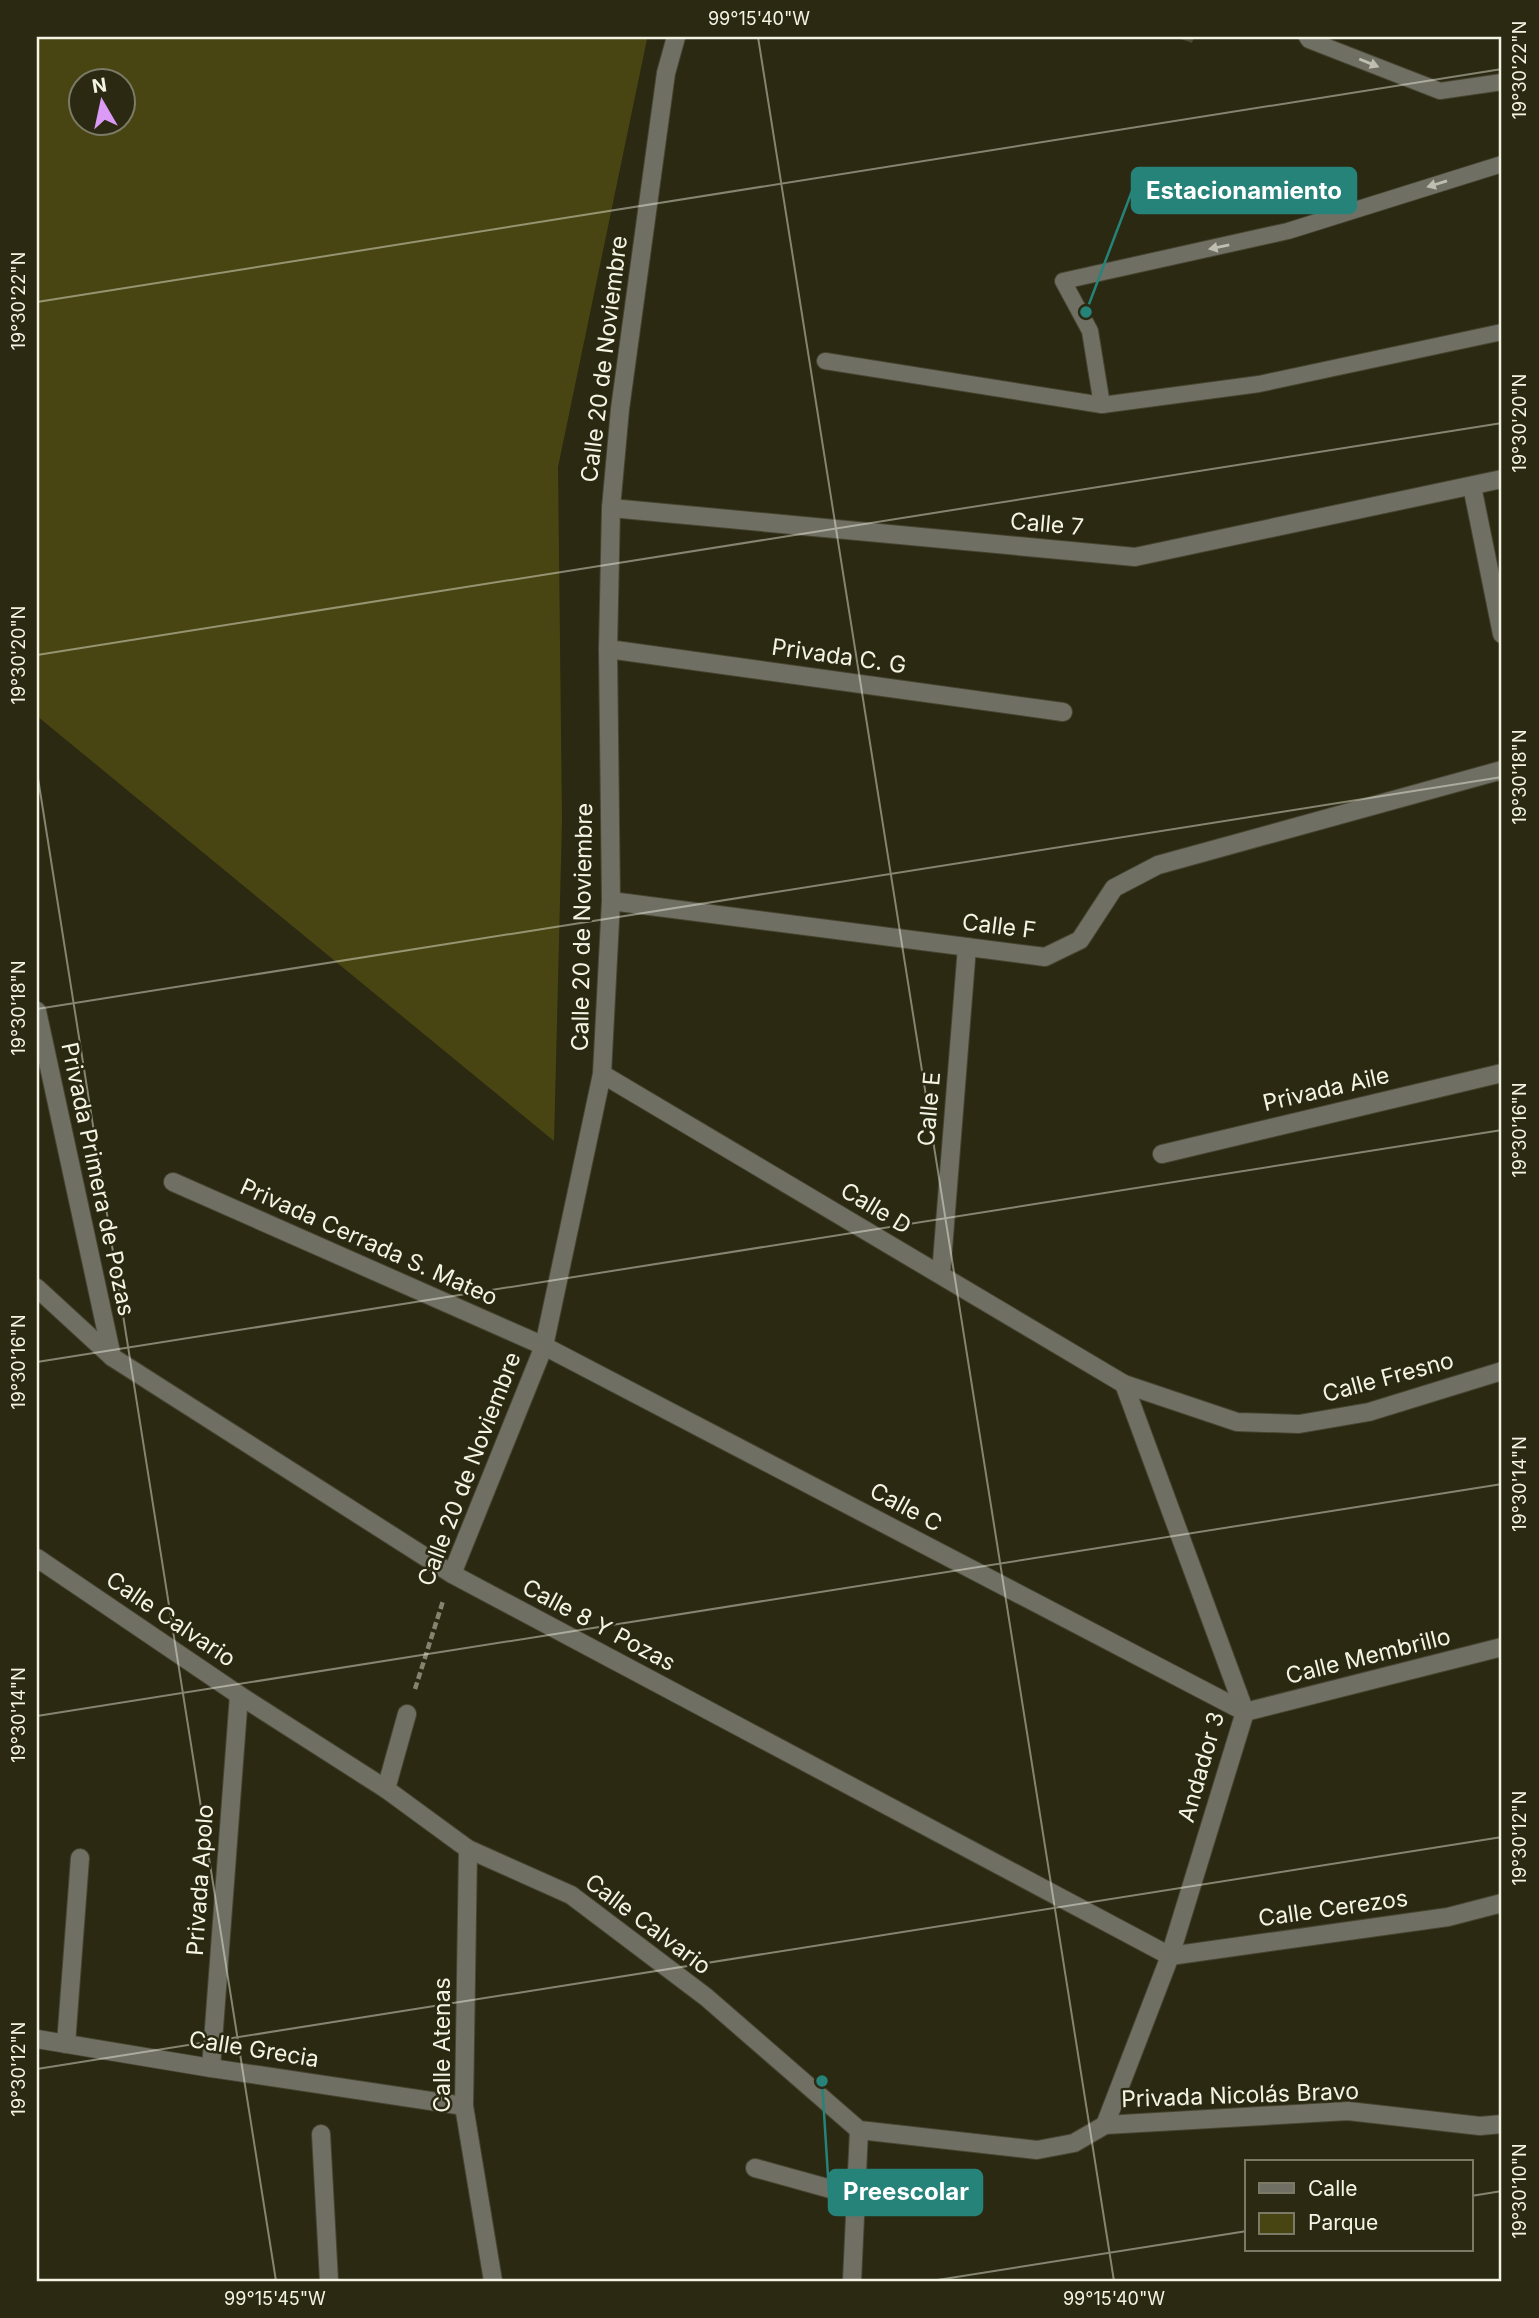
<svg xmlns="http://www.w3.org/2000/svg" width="1539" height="2318" viewBox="0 0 1539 2318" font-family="Inter,sans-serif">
<rect width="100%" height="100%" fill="#2b2912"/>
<path fill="#494512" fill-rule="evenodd" d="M37 37H644L647 39 558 467 562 820 554 1141 37 716ZM80 80H122V122H80Z"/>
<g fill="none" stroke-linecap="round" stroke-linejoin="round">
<g stroke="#474530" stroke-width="18">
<g id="lane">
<path d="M1307 37 1309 40 1440 91 1502 82"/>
<path d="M825 361 1102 405 1259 384 1502 332"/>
<path d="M1102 405 1090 331 1063 281 1288 231 1502 164"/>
</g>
</g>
<g stroke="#474530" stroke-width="20">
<g id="street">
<path d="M1472 486 1502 634"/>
<path d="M611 508 1135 557 1502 479"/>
<path d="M608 649 1063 712"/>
<path d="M611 901 1045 957 1080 940 1114 888 1158 865 1502 770"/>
<path d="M37 1011 112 1357"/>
<path d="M602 1074 1124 1384 1237 1422 1299 1424 1369 1412 1502 1371"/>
<path d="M1162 1154 1502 1073"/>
<path d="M173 1182 544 1346 1245 1712 1502 1647"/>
<path d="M941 1274 967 947"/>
<path d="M37 1288 112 1357 452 1574 1170 1956 1448 1917 1502 1903"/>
<path d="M37 1558 239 1695 386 1789 468 1849 571 1895 706 1997 859 2130 1037 2150 1074 2143 1105 2125 1348 2111 1480 2126 1502 2124"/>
<path d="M452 1574 544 1346 602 1074 611 901 608 649 611 508 620 409 666 73 676 37"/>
<path d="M386 1789 407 1714"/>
<path d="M468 1849 464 2106 493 2281"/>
<path d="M37 2039 211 2068 464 2106"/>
<path d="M66 2044 80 1858"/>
<path d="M211 2068 239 1695"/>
<path d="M1105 2125 1170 1956 1245 1712 1124 1384"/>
<path d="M321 2134 329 2281"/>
<path d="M755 2168 856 2196"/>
<path d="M852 2281 859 2130"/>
</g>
</g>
<path stroke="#858370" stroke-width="4.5" stroke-dasharray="7 3.5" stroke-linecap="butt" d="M415 1689 443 1601"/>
<use href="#lane" stroke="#706f64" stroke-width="16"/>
<use href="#street" stroke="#706f64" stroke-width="18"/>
</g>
<path fill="#4a4833" d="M1175 37H1194L1192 43Z"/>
<defs><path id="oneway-solid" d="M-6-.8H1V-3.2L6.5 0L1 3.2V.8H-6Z" transform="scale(1.75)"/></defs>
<g fill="#bfbfb1">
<use href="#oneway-solid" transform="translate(1369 63) rotate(22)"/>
<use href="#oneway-solid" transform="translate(1437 184) rotate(163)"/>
<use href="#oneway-solid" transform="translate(1219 247) rotate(168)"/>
</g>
<path fill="none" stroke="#f4f4e5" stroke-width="2" stroke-opacity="0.45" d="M758 37 1114 2281M37 302 1502 69M37 655 1502 423M37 772 276 2281M37 1009 1502 777M37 1362 1502 1130M37 1716 1502 1484M37 2069 1502 1837M1471 2196 1502 2191M931 2281 1247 2231"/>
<g text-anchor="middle" stroke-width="5" stroke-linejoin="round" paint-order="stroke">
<g font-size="23" fill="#f4f4e5" stroke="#2b2912">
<text transform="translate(604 359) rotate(-83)" y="8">Calle 20 de Noviembre</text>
<text transform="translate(1047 524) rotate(5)" y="8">Calle 7</text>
<text transform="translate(839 656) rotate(8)" y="8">Privada C. G</text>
<text transform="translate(999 926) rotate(7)" y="8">Calle F</text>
<text transform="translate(582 927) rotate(-89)" y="8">Calle 20 de Noviembre</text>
<text transform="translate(1326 1089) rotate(-13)" y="8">Privada Aile</text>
<text transform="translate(929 1109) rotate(-85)" y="8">Calle E</text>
<text transform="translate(98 1179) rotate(78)" y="8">Privada Primera de Pozas</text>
<text transform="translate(876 1208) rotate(31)" y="8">Calle D</text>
<text transform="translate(369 1242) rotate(24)" y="8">Privada Cerrada S. Mateo</text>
<text transform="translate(1388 1377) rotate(-15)" y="8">Calle Fresno</text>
<text transform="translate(469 1469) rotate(-69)" y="8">Calle 20 de Noviembre</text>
<text transform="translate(906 1507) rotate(28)" y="8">Calle C</text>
<text transform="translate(171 1619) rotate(34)" y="8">Calle Calvario</text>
<text transform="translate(599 1625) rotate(28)" y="8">Calle 8 Y Pozas</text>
<text transform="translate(1368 1656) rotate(-14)" y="8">Calle Membrillo</text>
<text transform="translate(1201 1767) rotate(-74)" y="8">Andador 3</text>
<text transform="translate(200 1880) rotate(-86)" y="8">Privada Apolo</text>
<text transform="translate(1333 1908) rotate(-8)" y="8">Calle Cerezos</text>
<text transform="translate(648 1924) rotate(37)" y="8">Calle Calvario</text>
<text transform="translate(442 2045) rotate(-90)" y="8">Calle Atenas</text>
<text transform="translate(254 2049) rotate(9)" y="8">Calle Grecia</text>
<text transform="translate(1240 2095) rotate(-2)" y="8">Privada Nicolás Bravo</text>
</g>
</g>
<path fill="none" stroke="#26837a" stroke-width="2.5" d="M1086 312L1132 191M822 2081L829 2192"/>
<g fill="#26837a" stroke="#2b2912" stroke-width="2.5">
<circle cx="1086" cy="312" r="7"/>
<circle cx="822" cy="2081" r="7"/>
</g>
<g fill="#26837a" stroke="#26837a" stroke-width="2.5">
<rect x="1132" y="168" width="224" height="45" rx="7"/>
<rect x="829" y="2170" width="153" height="45" rx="7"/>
</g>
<g font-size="24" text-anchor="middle" font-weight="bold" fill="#fff">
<text x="1244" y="199">Estacionamiento</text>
<text x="906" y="2200">Preescolar</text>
</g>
<rect width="1539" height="2318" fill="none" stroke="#2b2912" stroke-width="77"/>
<rect x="1245" y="2160" width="228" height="91" fill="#2b2912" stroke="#7b7a66" stroke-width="2"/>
<rect x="1259" y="2183" width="35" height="10" fill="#706f64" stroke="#7b7a66" stroke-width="2"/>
<text x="1308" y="2196" font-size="21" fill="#f4f4e5">Calle</text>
<rect x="1259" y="2213" width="35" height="21" fill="#494512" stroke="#7b7a66" stroke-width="2"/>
<text x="1308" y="2230" font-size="21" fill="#f4f4e5">Parque</text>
<g transform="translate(102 102) rotate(351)"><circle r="33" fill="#2b2912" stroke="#7b7a66" stroke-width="2"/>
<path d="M0-5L12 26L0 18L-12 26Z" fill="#da9af6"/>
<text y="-10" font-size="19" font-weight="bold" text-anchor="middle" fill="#f4f4e5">N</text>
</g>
<rect x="38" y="38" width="1462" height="2242" fill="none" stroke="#f4f4e5" stroke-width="2.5"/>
<g font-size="18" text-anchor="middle" fill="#f4f4e5">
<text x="759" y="25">99°15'40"W</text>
<text transform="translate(1520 70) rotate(-90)" y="6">19°30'22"N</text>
<text transform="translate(19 301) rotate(-90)" y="6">19°30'22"N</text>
<text transform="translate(1520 423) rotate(-90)" y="6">19°30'20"N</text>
<text transform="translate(19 655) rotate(-90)" y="6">19°30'20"N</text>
<text transform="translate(1520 777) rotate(-90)" y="6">19°30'18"N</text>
<text transform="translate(19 1008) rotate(-90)" y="6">19°30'18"N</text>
<text transform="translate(1520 1130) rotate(-90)" y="6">19°30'16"N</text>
<text transform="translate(19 1362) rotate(-90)" y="6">19°30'16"N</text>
<text transform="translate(1520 1484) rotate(-90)" y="6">19°30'14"N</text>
<text transform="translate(19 1715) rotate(-90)" y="6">19°30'14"N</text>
<text transform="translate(1520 1838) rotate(-90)" y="6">19°30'12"N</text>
<text transform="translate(19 2069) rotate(-90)" y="6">19°30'12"N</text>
<text transform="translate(1520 2191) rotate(-90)" y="6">19°30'10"N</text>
<text x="275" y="2305">99°15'45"W</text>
<text x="1114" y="2305">99°15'40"W</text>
</g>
</svg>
